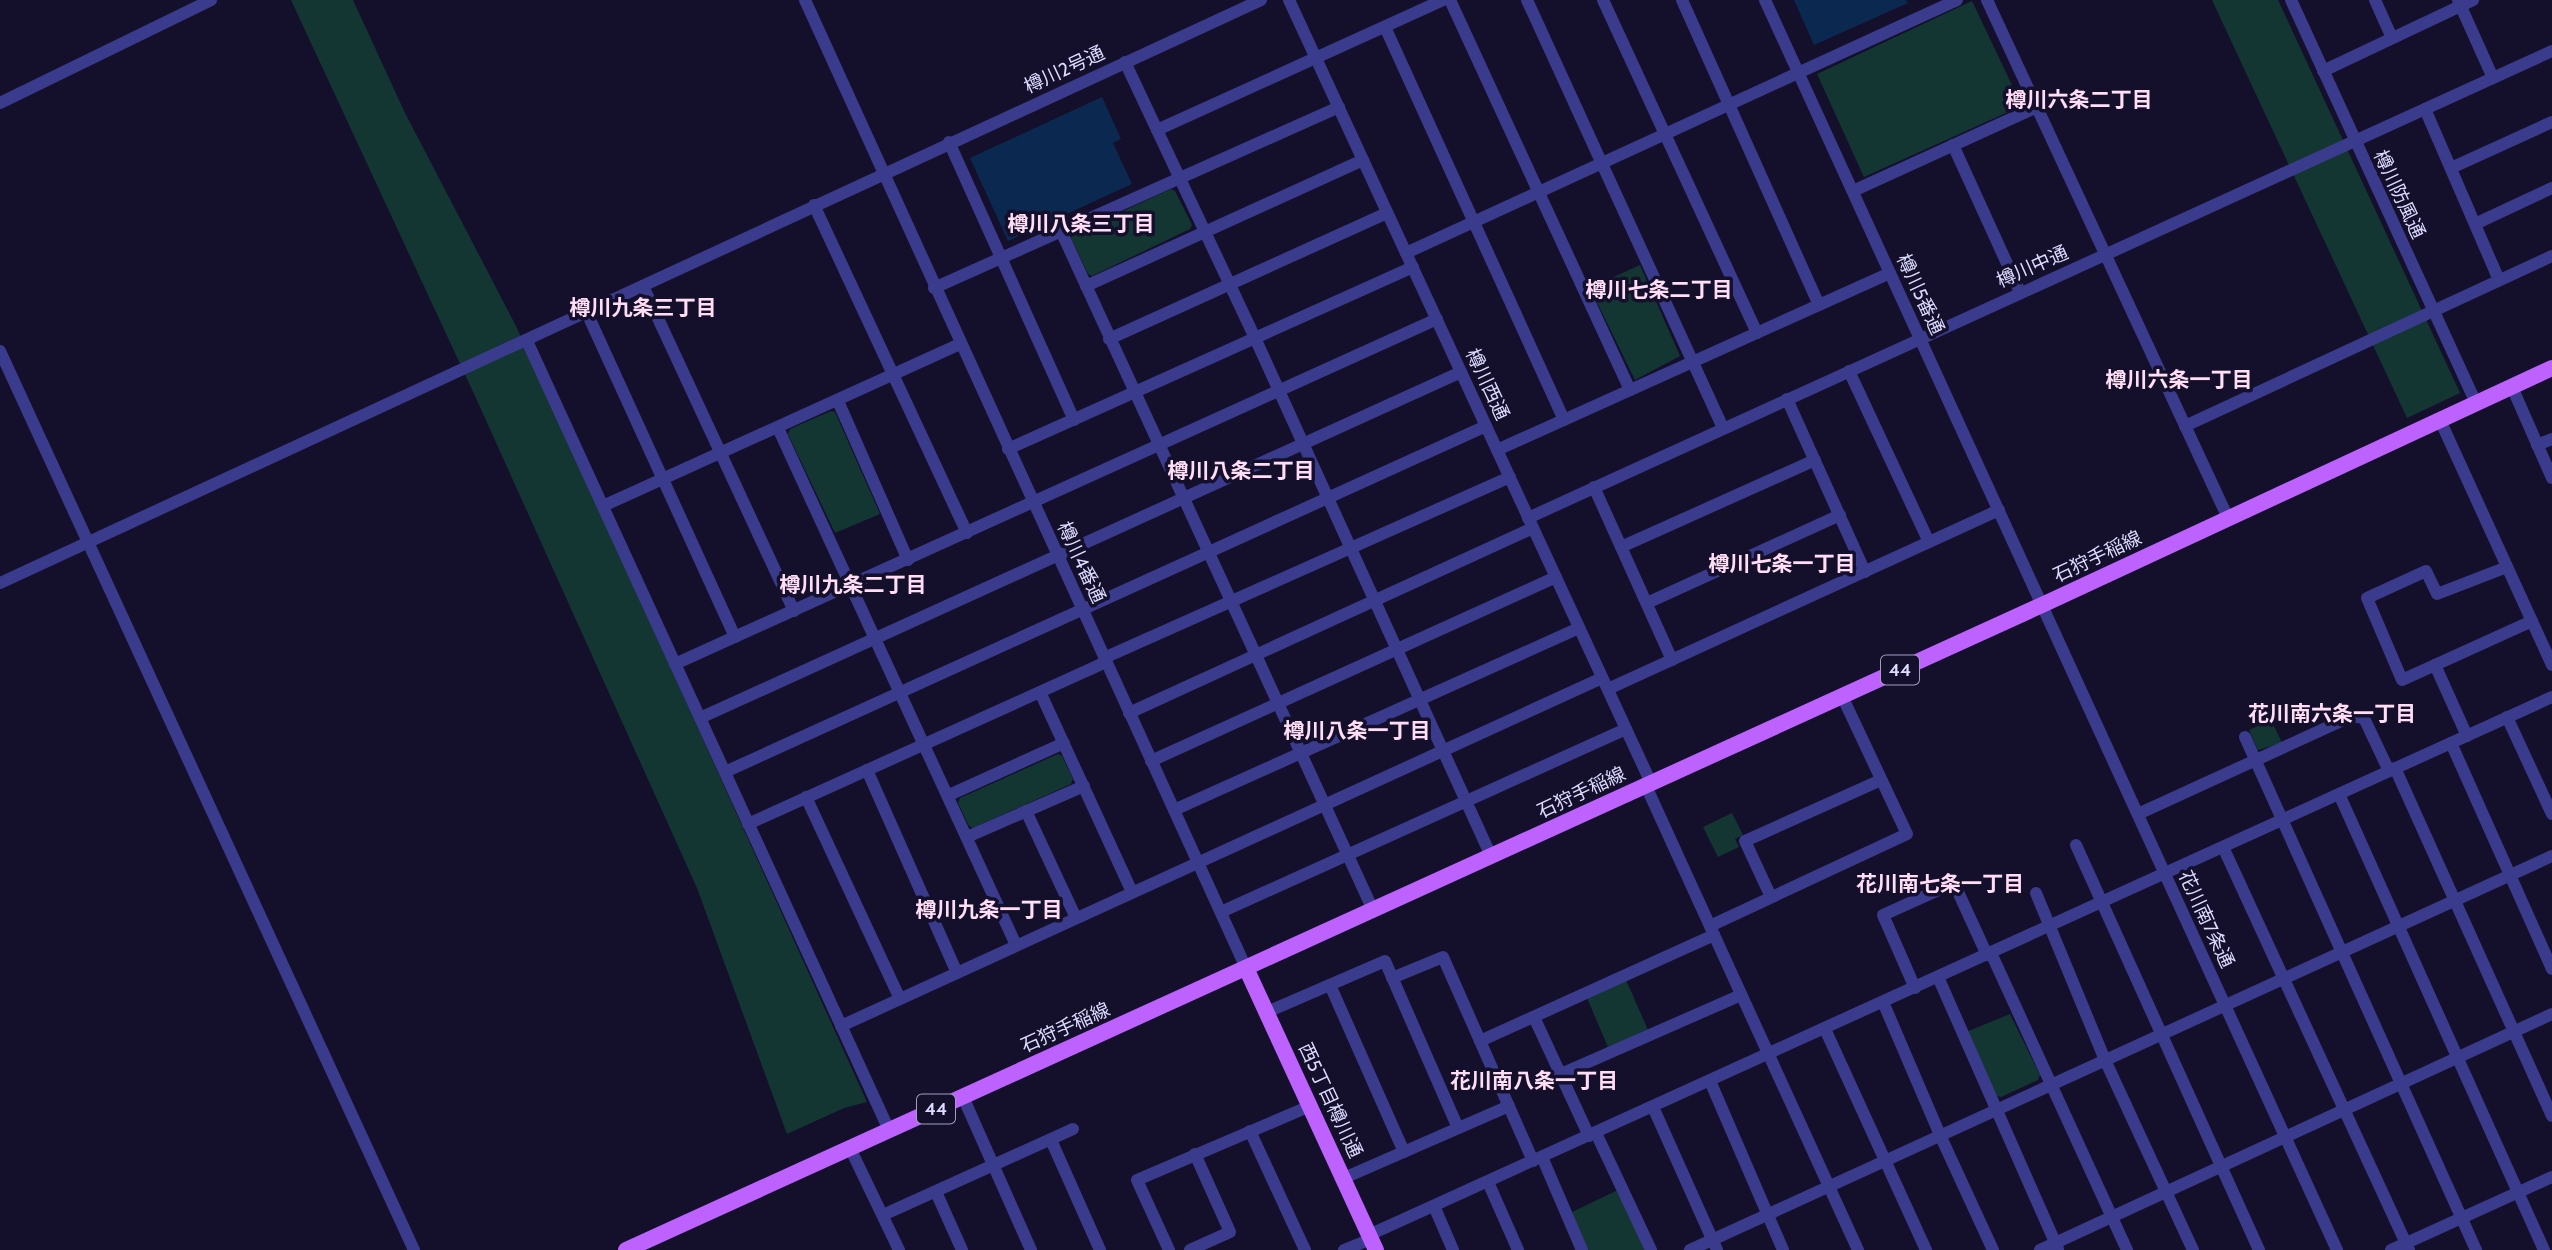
<svg xmlns="http://www.w3.org/2000/svg" width="2552" height="1250" viewBox="0 0 2552 1250" font-family="Cabin,'Noto Sans JP',sans-serif">
<rect width="100%" height="100%" fill="#14102c"/>
<g fill="#133633">
<path d="M291 0H353L405 113 516 326 867 1102 844 1108 787 1134 697 888 475 396Z"/>
<path d="M2212 0H2278L2460 393 2407 418Z"/>
<path d="M1972 1 2020 102 2017 108 1864 177 1817 74Z"/>
<path d="M1171 189 1175 191 1192 225 1190 229 1092 276 1088 274 1071 238 1073 234Z"/>
<path d="M1640 265 1680 356 1635 380 1590 288Z"/>
<path d="M831 411 835 412 880 514 835 533 788 434 790 429Z"/>
<path d="M2271 720 2282 743 2258 750 2249 730Z"/>
<path d="M1058 754 1062 756 1073 779 1071 784 973 828 969 826 958 803 960 798Z"/>
<path d="M1732 813 1743 835 1735 839 1739 847 1718 857 1703 827Z"/>
<path d="M1626 980 1648 1030 1608 1047 1587 998Z"/>
<path d="M2010 1014 2040 1075 2038 1080 2001 1097 1997 1096 1966 1032Z"/>
<path d="M1618 1190 1646 1250H1588L1570 1213Z"/>
</g>
<g fill="#0b2850">
<path d="M1794 0H1906L1908 3 1814 45Z"/>
<path d="M1102 97 1121 139 1113 143 1132 184 1008 241 970 158Z"/>
</g>
<g fill="none" stroke-linecap="round" stroke-linejoin="round">
<g stroke="#3a3b8c" stroke-width="12">
<path d="M805 0 1246 968"/>
<path d="M1289 0 1651 783"/>
<path d="M1450 0 1630 390"/>
<path d="M1527 0 1723 428"/>
<path d="M1603 0 1757 333"/>
<path d="M1682 0 1819 305"/>
<path d="M1765 0 2337 1250"/>
<path d="M1987 0 2228 518"/>
<path d="M2291 0 2476 403"/>
<path d="M2375 0 2392 38"/>
<path d="M2458 0 2493 78"/>
<path d="M1385 27 1564 420"/>
<path d="M1125 62 1255 338 1491 856"/>
<path d="M2323 71 2473 0"/>
<path d="M0 103 211 0"/>
<path d="M2425 109 2499 280"/>
<path d="M1157 130 1443 0"/>
<path d="M949 142 1074 420"/>
<path d="M1953 145 2020 292"/>
<path d="M2451 168 2552 122"/>
<path d="M1853 191 2037 107"/>
<path d="M814 205 967 533"/>
<path d="M2475 224 2552 188"/>
<path d="M1061 231 1373 910"/>
<path d="M1406 253 1957 0"/>
<path d="M643 286 794 611"/>
<path d="M1086 286 1363 160"/>
<path d="M934 288 1339 107"/>
<path d="M587 313 735 637"/>
<path d="M1109 339 1387 213"/>
<path d="M527 341 889 1130"/>
<path d="M0 351 414 1250"/>
<path d="M1849 371 1929 542"/>
<path d="M2512 387 2552 478"/>
<path d="M1787 399 1865 572"/>
<path d="M838 401 908 560"/>
<path d="M2440 420 2552 665"/>
<path d="M2185 426 2552 256"/>
<path d="M778 428 1016 945"/>
<path d="M2537 445 2552 439"/>
<path d="M1008 449 1413 267"/>
<path d="M1497 450 1890 273"/>
<path d="M1594 487 1672 660"/>
<path d="M603 506 960 344"/>
<path d="M1528 518 2552 51"/>
<path d="M1621 547 1815 460"/>
<path d="M2507 567 2437 594 2426 571 2367 598 2402 680 2532 621"/>
<path d="M0 583 1261 0"/>
<path d="M1647 603 1840 515"/>
<path d="M1104 658 1510 477"/>
<path d="M675 664 1437 319"/>
<path d="M2435 665 2467 736"/>
<path d="M1608 689 1999 510"/>
<path d="M1040 692 1132 892"/>
<path d="M1129 713 1533 528"/>
<path d="M2507 717 2552 814"/>
<path d="M700 718 1461 372"/>
<path d="M2245 737 2476 1250"/>
<path d="M2451 743 2552 969"/>
<path d="M1151 761 1556 577"/>
<path d="M2395 768 2552 1116"/>
<path d="M867 770 957 973"/>
<path d="M725 772 1486 426"/>
<path d="M1646 786 1858 1250"/>
<path d="M2339 794 2544 1250"/>
<path d="M949 795 1064 743"/>
<path d="M806 797 900 999"/>
<path d="M1174 810 1579 628"/>
<path d="M1026 811 1076 918"/>
<path d="M2138 814 2352 716 2364 718 2389 771"/>
<path d="M748 824 1106 662"/>
<path d="M967 837 1084 786"/>
<path d="M2076 845 2259 1250"/>
<path d="M2223 847 2409 1250"/>
<path d="M2036 893 2105 1060 2193 1250"/>
<path d="M1771 897 1745 841 1881 780"/>
<path d="M1221 912 1626 729"/>
<path d="M1710 926 1907 834 1842 696"/>
<path d="M1991 953 2127 1250"/>
<path d="M1938 977 2058 1249"/>
<path d="M1392 978 1443 957 1533 1161"/>
<path d="M1330 985 1404 1152"/>
<path d="M1915 988 1883 915 1954 883 1987 955"/>
<path d="M1883 1002 1940 1135 1993 1250"/>
<path d="M1267 1012 1385 961 1458 1128"/>
<path d="M1534 1017 1589 1136"/>
<path d="M841 1026 1602 678"/>
<path d="M1825 1029 1926 1250"/>
<path d="M1480 1041 1714 935"/>
<path d="M1561 1074 1741 995"/>
<path d="M1710 1081 1783 1250"/>
<path d="M963 1097 1031 1250"/>
<path d="M1653 1107 1717 1250"/>
<path d="M1250 1131 1305 1250"/>
<path d="M1596 1133 1651 1250"/>
<path d="M1051 1140 1100 1250"/>
<path d="M850 1148 899 1250"/>
<path d="M1542 1157 1582 1250"/>
<path d="M1344 1178 1509 1106"/>
<path d="M1488 1182 1518 1250"/>
<path d="M936 1192 962 1250"/>
<path d="M1434 1206 1453 1250"/>
<path d="M883 1215 1073 1129"/>
<path d="M1369 1235 2552 697"/>
<path d="M1169 1250 1137 1180 1310 1106"/>
<path d="M1190 1250 1230 1232 1195 1154"/>
<path d="M1344 1250 1371 1239"/>
<path d="M1690 1250 2552 856"/>
<path d="M2040 1250 2552 1014"/>
<path d="M2391 1250 2552 1177"/>
</g>
<g stroke="#bd62ff" stroke-width="16">
<path d="M1246 968 1376 1250"/>
<path d="M626 1250 2042 605 2552 368"/>
</g>
</g>
<g text-anchor="middle" stroke-width="7" stroke-linejoin="round" paint-order="stroke">
<g fill="#14102c" stroke="#a19ec0" stroke-width="2">
<rect x="1881" y="655.5" width="38" height="29" rx="5"/>
<rect x="917" y="1094.5" width="38" height="29" rx="5"/>
</g>
<g font-size="18" font-weight="bold" fill="#dddbff">
<text x="1900" y="676">44</text>
<text x="936" y="1115">44</text>
</g>
<g font-size="19" fill="#dddbff" stroke="#14102c">
<text transform="translate(1064 69) rotate(-25)" y="7">樽川2号通</text>
<text transform="translate(2400 194) rotate(65)" y="7">樽川防風通</text>
<text transform="translate(2032 266) rotate(-24)" y="7">樽川中通</text>
<text transform="translate(1921 294) rotate(65)" y="7">樽川5番通</text>
<text transform="translate(1488 384) rotate(65)" y="7">樽川西通</text>
<text transform="translate(2097 556) rotate(-25)" y="7">石狩手稲線</text>
<text transform="translate(1082 562) rotate(65)" y="7">樽川4番通</text>
<text transform="translate(1581 792) rotate(-25)" y="7">石狩手稲線</text>
<text transform="translate(2207 919) rotate(65)" y="7">花川南7条通</text>
<text transform="translate(1065 1027) rotate(-24)" y="7">石狩手稲線</text>
<text transform="translate(1331 1100) rotate(65)" y="7">西5丁目樽川通</text>
</g>
<g font-size="21" font-weight="bold" fill="#ffddf4" stroke="#14102c">
<text x="2079" y="107">樽川六条二丁目</text>
<text x="1081" y="231">樽川八条三丁目</text>
<text x="1659" y="297">樽川七条二丁目</text>
<text x="643" y="315">樽川九条三丁目</text>
<text x="2179" y="387">樽川六条一丁目</text>
<text x="1241" y="478">樽川八条二丁目</text>
<text x="1782" y="571">樽川七条一丁目</text>
<text x="853" y="592">樽川九条二丁目</text>
<text x="2332" y="721">花川南六条一丁目</text>
<text x="1357" y="738">樽川八条一丁目</text>
<text x="1940" y="891">花川南七条一丁目</text>
<text x="989" y="917">樽川九条一丁目</text>
<text x="1534" y="1088">花川南八条一丁目</text>
</g>
</g>
</svg>
